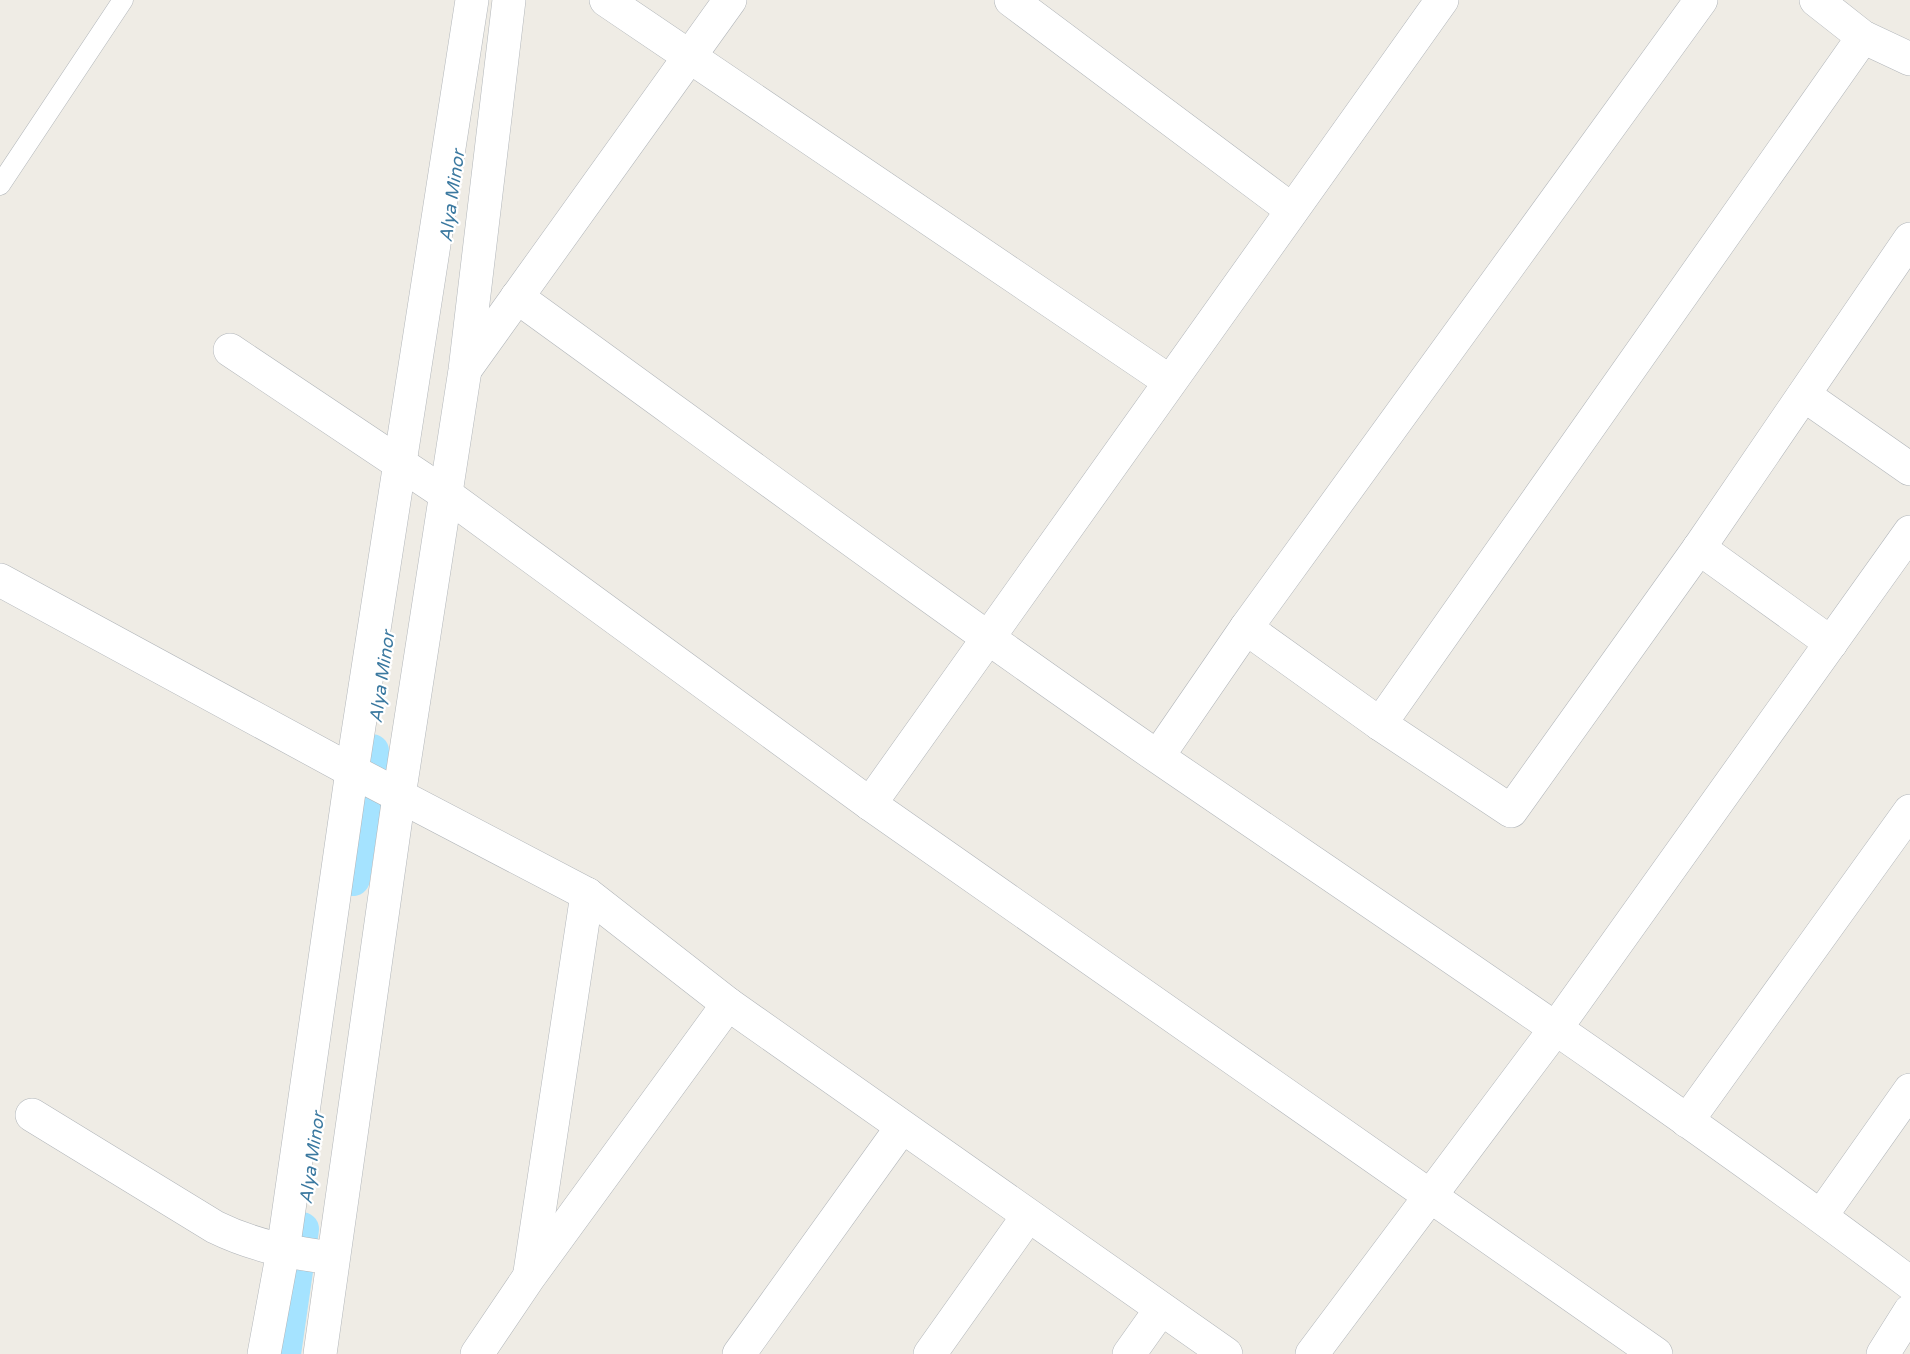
<svg xmlns="http://www.w3.org/2000/svg" width="1910" height="1354" viewBox="0 0 1910 1354" font-family="'Varela Round',sans-serif">
<rect width="100%" height="100%" fill="#efece5"/>
<g fill="none" stroke-linecap="round" stroke-linejoin="round">
<g stroke="#a5e3ff" stroke-width="34">
<path d="M353 879 372 751"/>
<path d="M284 1354 302 1229"/>
</g>
<g stroke="#b2b6ba" stroke-width="21">
<path id="lane" d="M0 185 123 0"/>
</g>
<g stroke="#b2b6ba" stroke-width="34">
<g id="street">
<path d="M606 0 1169 381"/>
<path d="M1011 0 1292 210"/>
<path d="M1816 0 1863 37 1910 59"/>
<path d="M517 297C730 451 942 608 1158 757 1411 930 1666 1099 1910 1283"/>
<path d="M230 350 447 495 870 804 1656 1354"/>
<path d="M467 367 730 0"/>
<path d="M1804 395 1910 469"/>
<path d="M1699 548 1831 643"/>
<path d="M0 580 352 771 587 894 728 1004 1226 1354"/>
<path d="M1246 628 1380 724 1511 811 1699 548 1910 239"/>
<path d="M1380 724 1863 37"/>
<path d="M1158 756 1246 628 1701 0"/>
<path d="M870 804 1442 0"/>
<path d="M32 1115 215 1227C254 1246 288 1252 331 1258"/>
<path d="M1687 1121 1910 811"/>
<path d="M1821 1216 1910 1090"/>
<path d="M530 1272 587 894"/>
<path d="M264 1354 283 1251 352 771 472 0"/>
<path d="M320 1354 399 796 465 370 509 0"/>
<path d="M477 1354 529 1277 728 1004"/>
<path d="M739 1354 902 1127"/>
<path d="M930 1354 1028 1216"/>
<path d="M1129 1354 1161 1309"/>
<path d="M1312 1354 1556 1028 1910 532"/>
<path d="M1883 1354 1910 1311"/>
</g>
</g>
<use href="#lane" stroke="#fff" stroke-width="20"/>
<use href="#street" stroke="#fff" stroke-width="33"/>
</g>
<g text-anchor="middle" stroke-width="4.5" stroke-linejoin="round" paint-order="stroke">
<g font-size="18" font-style="italic" fill="#3b79a0" stroke="#fff">
<text transform="translate(452 196) rotate(-82)" y="6">Alya Minor</text>
<text transform="translate(382 677) rotate(-82)" y="6">Alya Minor</text>
<text transform="translate(312 1158) rotate(-82)" y="6">Alya Minor</text>
</g>
</g>
</svg>
